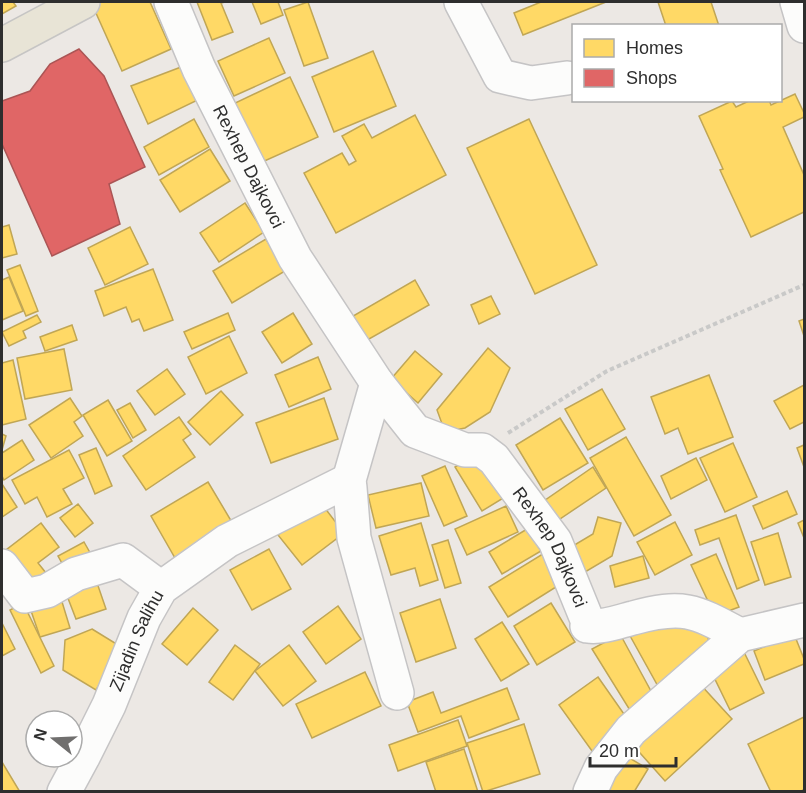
<svg xmlns="http://www.w3.org/2000/svg" width="806" height="793" viewBox="0 0 806 793" font-family="Arial,sans-serif">
<rect width="100%" height="100%" fill="#ece8e4"/>
<g fill="#ffd966" stroke="#c0a655" stroke-width="1.5">
<path d="M2 2H13L16 6 2 14Z"/>
<path d="M91 2H150L171 49 122 71Z"/>
<path d="M197 2H225L221 3 233 32 212 40Z"/>
<path d="M252 2H278L283 15 261 24Z"/>
<path d="M308 2 328 58 304 66 284 10Z"/>
<path d="M541 2H606L523 35 514 13Z"/>
<path d="M658 2H711L719 26H666Z"/>
<path d="M269 38 285 73 234 96 218 61Z"/>
<path d="M373 51 396 106 334 132 312 77Z"/>
<path d="M189 64 206 96 148 124 131 86Z"/>
<path d="M290 77 318 137 260 163 233 104Z"/>
<path d="M795 94 804 113V117L783 127 804 175V212L751 237 720 170 723 169 699 116 732 101 736 107 751 100H769L771 105Z"/>
<path d="M415 115 446 175 336 233 304 173 342 153 349 165 356 161 342 136 364 124 372 138Z"/>
<path d="M194 119 209 147 159 175 144 147Z"/>
<path d="M529 119 597 265 535 294 467 148Z"/>
<path d="M210 149 230 181 180 212 160 180Z"/>
<path d="M245 203 264 232 219 262 200 233Z"/>
<path d="M9 225 17 254 2 258V227Z"/>
<path d="M130 227 148 264 105 285 88 248Z"/>
<path d="M266 239 285 271 232 303 213 271Z"/>
<path d="M20 265 38 311 26 316 7 270Z"/>
<path d="M153 269 173 320 144 331 139 319 132 322 126 307 104 316 95 291Z"/>
<path d="M9 277 23 311 2 320V280Z"/>
<path d="M415 280 429 305 362 343 348 319Z"/>
<path d="M491 296 500 314 479 324 471 305Z"/>
<path d="M228 313 235 330 192 349 184 332Z"/>
<path d="M293 313 312 344 282 363 262 332Z"/>
<path d="M37 315 41 322 23 331 26 338 9 346 2 332Z"/>
<path d="M804 319V336L799 321Z"/>
<path d="M72 325 77 340 45 351 40 337Z"/>
<path d="M229 336 247 373 206 394 188 357Z"/>
<path d="M488 348 510 368 490 412 465 428 445 432 437 410Z"/>
<path d="M64 349 72 390 25 399 17 358Z"/>
<path d="M415 351 442 374 418 403 391 379Z"/>
<path d="M318 357 331 389 289 407 275 375Z"/>
<path d="M13 360 26 419 2 425V363Z"/>
<path d="M167 369 185 394 155 415 137 391Z"/>
<path d="M709 375 733 437 688 454 678 428 665 434 651 397Z"/>
<path d="M804 385V422L790 429 774 401Z"/>
<path d="M602 389 625 429 588 450 565 409Z"/>
<path d="M221 391 243 415 210 445 188 422Z"/>
<path d="M70 398 82 416 74 422 83 436 51 458 29 425Z"/>
<path d="M324 398 338 439 271 463 256 423Z"/>
<path d="M108 400 132 441 107 456 83 415Z"/>
<path d="M130 403 146 430 133 438 117 410Z"/>
<path d="M179 417 191 434 183 440 195 457 146 490 123 456Z"/>
<path d="M560 418 588 463 543 490 516 445Z"/>
<path d="M2 434 6 436 2 450Z"/>
<path d="M626 437 671 515 634 536 590 458Z"/>
<path d="M22 440 34 460 4 480 2 476V453Z"/>
<path d="M733 443 757 497 725 512 700 458Z"/>
<path d="M804 445V467L797 448Z"/>
<path d="M96 448 112 486 95 494 79 455Z"/>
<path d="M69 450 84 478 63 489 72 504 47 517 37 497 25 504 12 480Z"/>
<path d="M478 452 505 497 482 511 455 467Z"/>
<path d="M696 458 707 480 671 499 661 476Z"/>
<path d="M445 466 467 516 444 526 422 476Z"/>
<path d="M593 467 606 488 554 523 541 503Z"/>
<path d="M208 482 233 524 175 558 151 516Z"/>
<path d="M421 483 429 516 376 528 368 495Z"/>
<path d="M2 484 17 507 2 517Z"/>
<path d="M787 491 797 514 763 529 753 506Z"/>
<path d="M321 503 344 533 302 565 278 535Z"/>
<path d="M78 504 93 523 75 537 60 518Z"/>
<path d="M506 506 518 532 467 555 455 529Z"/>
<path d="M736 515 759 580 737 589 719 538 700 545 695 530Z"/>
<path d="M598 517 621 523 612 556 580 575 566 550 593 534Z"/>
<path d="M804 520V538L798 523Z"/>
<path d="M675 522 692 555 655 575 637 542Z"/>
<path d="M41 523 59 547 38 563 46 573 33 584 6 550Z"/>
<path d="M421 523 438 580 420 586 415 568 391 575 379 536Z"/>
<path d="M527 529 541 551 502 574 489 552Z"/>
<path d="M778 533 791 577 765 585 751 542Z"/>
<path d="M448 540 461 583 445 588 432 545Z"/>
<path d="M84 542 93 558 67 572 58 556Z"/>
<path d="M269 549 291 589 252 610 230 570Z"/>
<path d="M546 552 564 582 508 617 489 587Z"/>
<path d="M716 554 739 607 715 616 691 565Z"/>
<path d="M643 556 649 578 615 587 610 566Z"/>
<path d="M95 577 106 609 76 619 64 588Z"/>
<path d="M59 592 70 628 40 637 28 602Z"/>
<path d="M440 599 456 648 416 662 400 613Z"/>
<path d="M23 603 54 666 41 673 10 610Z"/>
<path d="M551 603 575 642 537 665 514 626Z"/>
<path d="M338 606 361 639 326 664 303 632Z"/>
<path d="M193 608 218 630 187 665 162 644Z"/>
<path d="M502 622 529 664 501 681 475 639Z"/>
<path d="M2 623 15 649 2 656Z"/>
<path d="M695 623 708 637 710 653 664 697 629 634 642 630Z"/>
<path d="M92 629 123 648 96 690 63 670 65 640Z"/>
<path d="M620 634 658 704 636 720 592 649Z"/>
<path d="M794 634 804 659V664L765 680 754 651Z"/>
<path d="M235 645 260 664 233 700 209 682Z"/>
<path d="M289 645 316 681 283 706 255 671Z"/>
<path d="M742 648 764 693 730 710 708 665Z"/>
<path d="M365 672 381 706 312 738 296 704Z"/>
<path d="M598 677 631 724 592 751 559 705Z"/>
<path d="M699 683 732 719 665 781 632 744Z"/>
<path d="M507 688 519 719 469 738 461 716 418 732 407 702 433 692 441 713Z"/>
<path d="M804 717V789L800 792H771L748 744Z"/>
<path d="M458 720 467 746 398 771 389 745Z"/>
<path d="M524 724 540 774 483 792 467 743Z"/>
<path d="M464 749 478 792H436L426 762Z"/>
<path d="M621 753 648 769 634 792H613L602 785Z"/>
<path d="M2 762 20 792H2Z"/>
</g>
<path fill="#e06666" stroke="#ab5555" stroke-width="1.5" d="M79 49 104 76 145 167 109 184 120 224 52 256 2 144V101L30 91 50 64Z"/>
<g fill="none" stroke-linecap="round" stroke-linejoin="round">
<g stroke="#c5c4c5" stroke-width="36">
<g id="minor">
<path id="s1" d="M171 2 199 69 295 258 377 383 415 431 465 450H482L494 459 555 541 588 622 587 626C603 628 617 622 633 618 684 604 695 611 740 635"/>
<path d="M461 2 500 76 531 83 567 78"/>
<path d="M797 2 804 26"/>
<path d="M377 383 349 480 350 488 354 538 397 693"/>
<path d="M2 566 25 596 47 591 76 574 123 560 161 588"/>
<path id="s2" d="M64 792 83 757 109 705 144 618 161 588 227 541 349 480"/>
<path d="M590 792 601 768 631 730 740 635 804 620"/>
</g>
</g>
<g stroke="#c6c5c4" stroke-width="36">
<path id="major" d="M2 45 83 2"/>
</g>
<path stroke="#c9c9c8" stroke-width="4" stroke-dasharray="4.5 3" stroke-linecap="butt" d="M508 433 607 371 804 285"/>
<use href="#minor" stroke="#fcfcfb" stroke-width="33"/>
<use href="#major" stroke="#e8e4d6" stroke-width="33"/>
</g>
<g text-anchor="middle" stroke-width="6" stroke-linejoin="round" paint-order="stroke">
<g font-size="18" fill="#2e2e2e" stroke="#fff">
<text dy="6" stroke="none"><textPath href="#s1" startOffset="182">Rexhep Dajkovci</textPath></text>
<text dy="6" stroke="none"><textPath href="#s1" startOffset="686">Rexhep Dajkovci</textPath></text>
<text dy="6" stroke="none"><textPath href="#s2" startOffset="168">Zijadin Salihu</textPath></text>
</g>
</g>
<rect width="806" height="793" fill="none" stroke="#2e2e2e" stroke-width="6"/>
<rect x="572" y="24" width="210" height="78" fill="#ffffff" stroke="#ababab" stroke-width="1.5"/>
<rect x="584" y="39" width="30" height="18" fill="#ffd966" stroke="#ababab" stroke-width="1.5"/>
<text x="626" y="54" font-size="18" fill="#2e2e2e">Homes</text>
<rect x="584" y="69" width="30" height="18" fill="#e06666" stroke="#ababab" stroke-width="1.5"/>
<text x="626" y="84" font-size="18" fill="#2e2e2e">Shops</text>
<g transform="translate(54 739) rotate(288)"><circle r="28" fill="#ffffff" stroke="#ababab" stroke-width="1.5"/>
<path d="M0-4.5L10 22L0 15L-10 22Z" fill="#706f6e"/>
<text y="-9" font-size="16" font-weight="bold" text-anchor="middle" fill="#2e2e2e">N</text>
</g>
<path d="M590 757v9h86v-9" fill="none" stroke="#2e2e2e" stroke-width="3"/>
<text x="599" y="757" font-size="18" fill="#2e2e2e" stroke="#ffffff" stroke-width="4.5" paint-order="stroke">20 m</text>
</svg>
